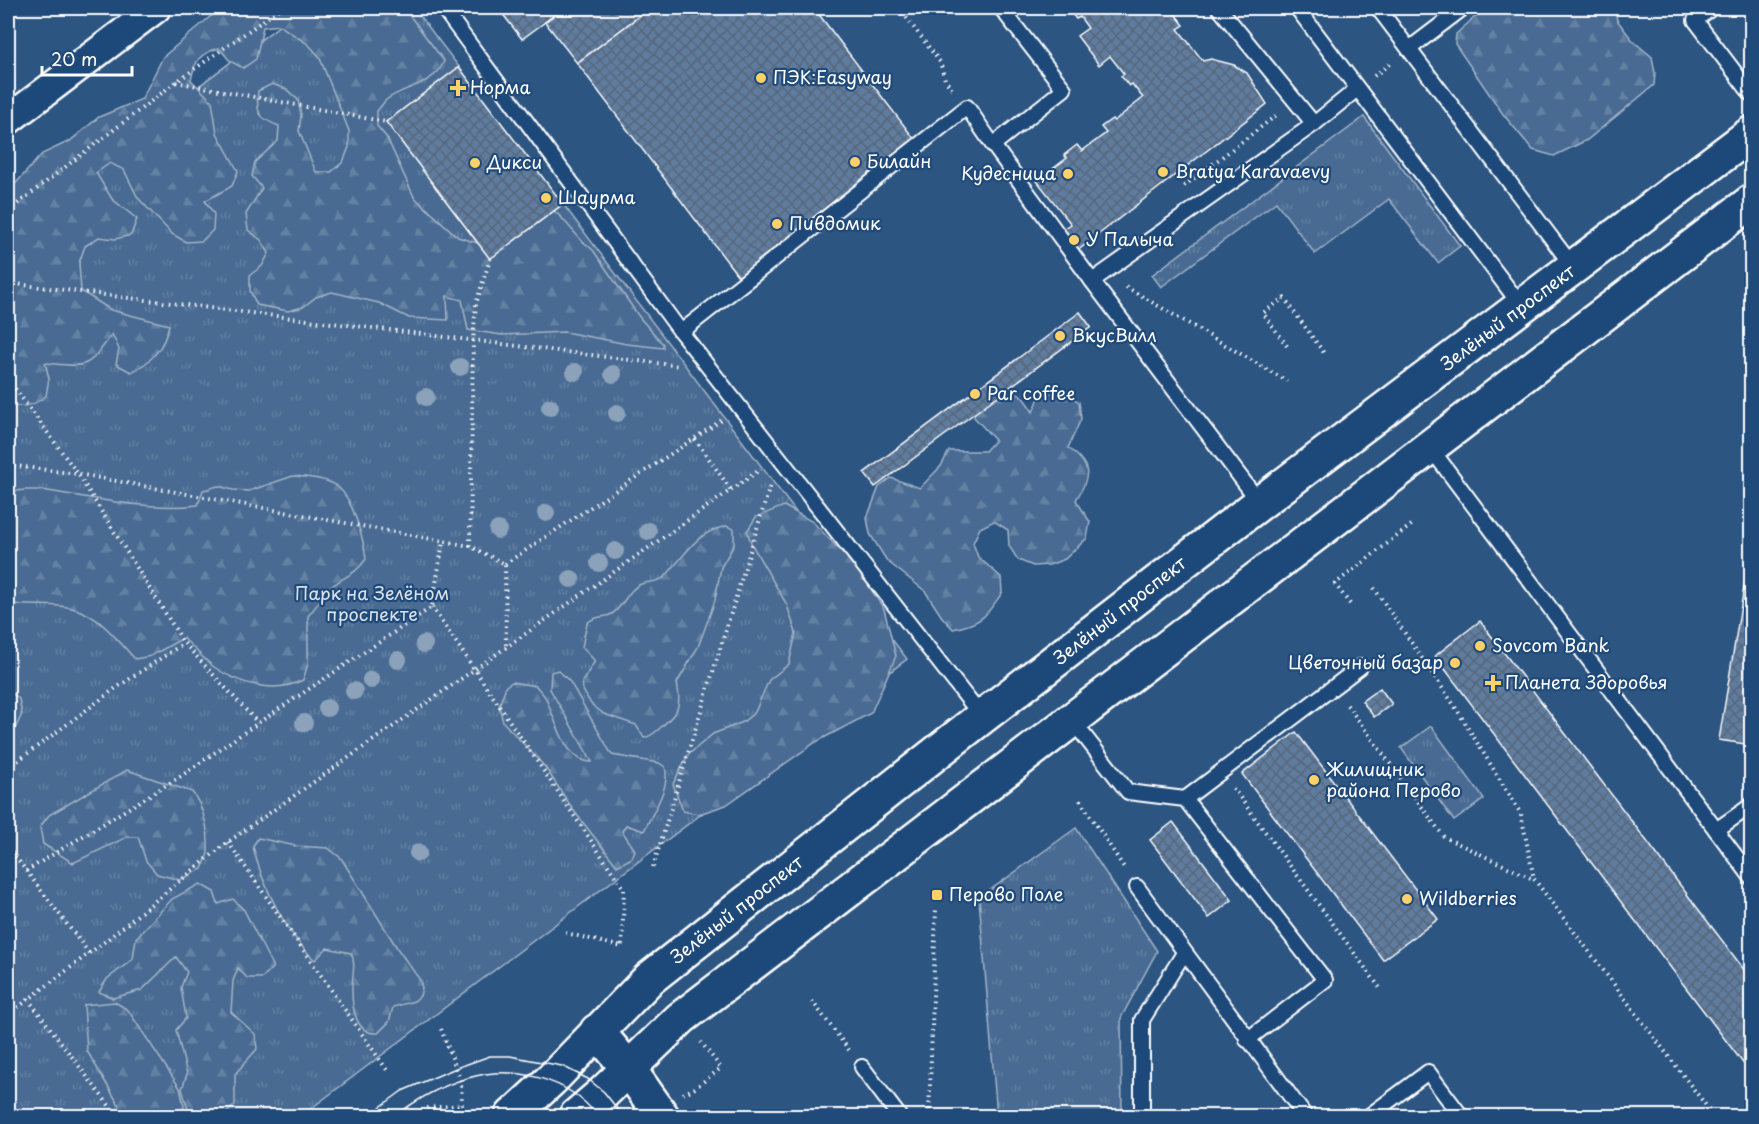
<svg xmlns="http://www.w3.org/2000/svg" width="1759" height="1124" viewBox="0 0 1759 1124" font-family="'Playpen Sans',sans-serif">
<defs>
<pattern id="grass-tufts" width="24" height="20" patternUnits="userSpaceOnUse" patternTransform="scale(1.5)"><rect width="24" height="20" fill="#486b92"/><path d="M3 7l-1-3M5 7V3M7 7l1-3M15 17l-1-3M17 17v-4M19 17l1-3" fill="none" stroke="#6381a2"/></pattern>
<pattern id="forest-firs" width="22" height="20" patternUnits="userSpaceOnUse" patternTransform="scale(1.5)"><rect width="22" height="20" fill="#486b92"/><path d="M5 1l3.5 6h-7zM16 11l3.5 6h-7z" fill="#6381a2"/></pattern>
<pattern id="building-cross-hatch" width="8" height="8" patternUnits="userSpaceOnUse" patternTransform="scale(1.5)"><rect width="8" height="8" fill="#5e7c9f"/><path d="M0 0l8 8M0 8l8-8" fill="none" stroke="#56667a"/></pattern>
</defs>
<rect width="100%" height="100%" fill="#2c5582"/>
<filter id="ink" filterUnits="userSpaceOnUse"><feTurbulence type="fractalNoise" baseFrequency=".0167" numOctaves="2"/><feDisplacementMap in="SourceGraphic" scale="12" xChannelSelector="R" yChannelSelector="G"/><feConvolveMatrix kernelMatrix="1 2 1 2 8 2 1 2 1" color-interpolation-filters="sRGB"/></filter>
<g filter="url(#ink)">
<g fill="url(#grass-tufts)" stroke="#a4b5c8" stroke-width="1.5">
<path d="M303 8H414L459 67 386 122 490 259 563 204 907 659 301 1116H8V229Z"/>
<path d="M1364 117 1460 246 1438 263 1389 199 1315 254 1276 202 1161 287 1152 275Z"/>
<path d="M1431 726 1484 799 1454 821 1401 748Z"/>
<path d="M1076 828 1157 951 1121 1018 1122 1116H997L979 898Z"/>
</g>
<g fill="url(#forest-firs)" stroke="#a4b5c8" stroke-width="1.5">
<path d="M226 8H404L444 61C436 85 404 86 386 100 383 103 380 108 377 111V126L387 138 414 197 458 237 487 246 548 206 561 217 581 240 593 250 640 318 663 344V348L627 344 565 332 502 335 468 330 462 300 447 296 448 320 409 318 379 303 332 292 316 297 303 307 288 311 257 305 250 291V275L262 266 269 253 261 240 248 230 246 214 262 188 252 176 255 162 278 141 279 126C258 118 256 113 258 91L272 84 286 89 298 100 301 115 299 131 316 172H331L343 162 349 147V131L319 56 308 44 279 25 263 27 256 59 243 68 230 61 219 48C199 54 195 60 191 80L212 101 217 133 238 171 232 186 205 201 214 214 213 230 202 241 186 242 172 234 138 198 124 170 110 163 96 173 112 199 137 219 131 235 115 239 99 237 85 246 79 263 81 291 111 310 169 325C164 348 152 362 131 372L116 364 119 349 112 334C87 370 87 367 45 363L49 378 46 396C32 406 25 408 8 405V192L42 154 70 141 99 117 142 99 163 57 211 16Z"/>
<path d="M1485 8H1614L1617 20 1633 41 1652 57 1655 73 1654 85 1587 140 1554 156 1533 150 1503 114 1455 44 1456 34Z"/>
<path d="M1000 387C1019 390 1023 396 1033 412L1039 398C1057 389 1063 391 1079 402L1081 419 1068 448C1092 465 1091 476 1076 500L1090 522 1087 538 1065 559 1049 565 1033 566 1018 560 1009 546 1008 530 994 521 980 528 973 543 978 557 1001 577 1002 593C985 617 983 623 953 629L942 617 925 591 887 561 870 534 867 518 879 487 891 478 920 488 941 466 949 451H985L995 440 974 417 976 402Z"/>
<path d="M293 476C307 477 329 478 339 488 353 500 364 541 366 559 353 577 347 574 332 586 326 590 315 609 308 616V664L303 680C275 694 240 685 214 667 203 659 194 647 183 638L151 656 135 659C112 634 95 609 60 606 42 604 24 607 8 603V492L25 490H42C93 498 147 511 198 505L203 490 218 486 233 490 249 491Z"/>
<path d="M784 506 813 522 857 568 884 609 896 656 871 713 816 742 726 805 699 814 683 811 673 784 688 755 713 734 743 722 755 712 769 680 789 664 796 633 787 605 752 545 747 531 756 517Z"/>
<path d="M726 526 734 529V545L721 567 715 600 708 620 698 647 677 683C682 708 678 712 660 728 654 733 652 736 644 738L636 725 604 714 591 704 583 690 582 682 595 661 582 647 587 623C598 614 604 619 612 614 623 607 628 589 641 584 648 581 657 583 663 578 668 575 672 568 676 564 693 544 699 533 726 526Z"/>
<path d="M558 670 570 682 612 755 659 763 665 767C671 787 652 813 644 831L626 825 622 831 635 850 632 858 617 866 574 811 545 767 503 722 499 706 506 686 512 682 536 686C540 691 545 695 547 701 556 721 565 762 592 762L550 689 551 672Z"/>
<path d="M8 690 19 699 22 714 8 744Z"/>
<path d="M127 770 192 792C204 807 209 832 208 851 208 857 204 863 202 869L180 880 157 874 146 861 138 837H127L73 863 43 844 40 827 49 815Z"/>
<path d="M258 838 296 846 328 848 341 858 399 951 420 980 422 988 420 996 414 1001 393 1007 389 1022 378 1033C356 1035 352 1008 352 991 351 978 357 964 351 953L327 948 315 960C286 934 261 883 253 846Z"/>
<path d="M200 884 214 892 218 904 233 899 244 910 273 967 262 978H247L238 968 233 981 231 1012 255 1034 257 1049 235 1074V1105L223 1116H190L182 1089 187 1074 176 1030 186 1018 181 987 187 972 176 957 142 990 113 998 99 992 107 979 133 959 136 938 172 899Z"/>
<path d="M115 1002 128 1010 180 1088 184 1106 180 1116H132L120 1107 87 1051 84 1005Z"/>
</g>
<g fill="url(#building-cross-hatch)" stroke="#fff" stroke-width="1.5">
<path d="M498 8H564L522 39Z"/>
<path d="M564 8H650L577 63 545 22Z"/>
<path d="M650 8H814L919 145 741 280 577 63Z"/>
<path d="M1073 8H1161L1166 13 1171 9 1184 25 1178 29 1203 61 1211 59 1234 65 1247 73 1267 104 1077 251 1061 231 1071 224 1037 181 1067 158 1064 155 1077 145 1082 151 1106 133 1101 127 1112 119 1114 121 1143 98 1132 84 1129 86 1121 76 1124 74 1110 56 1099 65 1077 36 1088 28 1080 17 1076 19 1069 10Z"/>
<path d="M459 67 563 204 490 259 386 122Z"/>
<path d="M1080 312 1091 327 875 487 864 473Z"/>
<path d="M1752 538V745L1719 740Z"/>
<path d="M1480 621 1752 980V1075L1435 656Z"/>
<path d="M1380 688 1392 704 1374 717 1362 701Z"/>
<path d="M1296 732 1438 919 1383 960 1242 774Z"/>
<path d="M1173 822 1232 900 1209 918 1150 840Z"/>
</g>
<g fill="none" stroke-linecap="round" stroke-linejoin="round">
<g stroke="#fff" stroke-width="18">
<g id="service">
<path d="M443 8 681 332 982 717"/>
<path d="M1001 8 1064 89 993 145 1092 281 1314 124 1357 89"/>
<path d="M1219 8 1314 124"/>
<path d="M1297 8 1522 307"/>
<path d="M1378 8 1574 268"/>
<path d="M1712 8 1695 20 1752 95"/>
<path d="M1409 49 1463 8"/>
<path d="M1092 281 1260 503"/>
<path d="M681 332 967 107 993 145"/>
<path d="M1429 446 1752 878"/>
<path d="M1072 720 1128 792 1185 799 1325 980 1247 1040"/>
<path d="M1185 799 1360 667"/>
<path d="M1716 830 1752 805"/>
<path d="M1137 887 1305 1116"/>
<path d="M862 1067 899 1116"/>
<path d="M1142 1116V1020L1184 953"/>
<path d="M1369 1116 1428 1072 1461 1116"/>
</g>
</g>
<g stroke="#fff" stroke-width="33">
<path id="minor" d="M8 120 156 8"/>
</g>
<g stroke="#fff" stroke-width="38">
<path id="tertiary" d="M597 1031 628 1068 662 1116"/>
</g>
<g stroke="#fff" stroke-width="38">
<g id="secondary">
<path d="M512 1116 551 1080 649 979 982 717 1260 503 1752 133"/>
<path d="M576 1116 604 1092 681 1018 1752 201"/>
</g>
</g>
<g stroke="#fff" stroke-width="4" stroke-dasharray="1.5 4.5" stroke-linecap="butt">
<path d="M899 8 940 62 945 80 953 90"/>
<path d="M1374 76 1392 62"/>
<path d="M176 82 386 122"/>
<path d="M1184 186 1278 114"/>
<path d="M8 211 176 82 281 8"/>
<path d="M8 283 680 366"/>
<path d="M1126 287 1287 381"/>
<path d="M1287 346 1263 313 1284 298 1324 353"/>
<path d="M8 379 78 474 184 643 258 723"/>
<path d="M695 439 731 490"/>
<path d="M8 465 78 474 470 546 505 564 506 646"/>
<path d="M470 546 473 341 476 304 490 259"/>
<path d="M505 564 722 420"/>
<path d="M1374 588 1454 705 1521 814 1534 879 1714 1116"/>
<path d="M1350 604 1335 584 1414 523"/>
<path d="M432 607 624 889 622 947 566 933"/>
<path d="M1347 705 1444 837 1533 879"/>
<path d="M8 768 116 688 184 643"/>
<path d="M1233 788 1380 988"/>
<path d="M1080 800 1125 869"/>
<path d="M228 842 387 1070"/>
<path d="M8 847 89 953"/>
<path d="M653 867 771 483"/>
<path d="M26 871 181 776 246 731 432 607 443 542"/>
<path d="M28 999 117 1116"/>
<path d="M812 1001 849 1050"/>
<path d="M8 1015 108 939 228 842 761 469"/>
<path d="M441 1029 461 1081 462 1105 446 1116"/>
<path d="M683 1094 695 1088 721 1068 701 1042"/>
<path d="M427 1108 462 1105"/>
<path d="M929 1116 936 909"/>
</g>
<use href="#service" stroke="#1f4a7a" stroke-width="14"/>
<use href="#minor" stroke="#1f4a7a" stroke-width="28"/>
<use href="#tertiary" stroke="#1f4a7a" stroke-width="33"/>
<use href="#secondary" stroke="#1f4a7a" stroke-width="33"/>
<g stroke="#fff" stroke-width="1.5">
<path d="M368 1116 402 1091 456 1068 490 1056H510L562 1066 588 1079 604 1092 623 1116"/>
<path d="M395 1116C416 1100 443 1085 468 1078 513 1064 570 1079 597 1116"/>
</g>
</g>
<g fill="#8ca2bb">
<circle cx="460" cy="367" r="9"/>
<circle cx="575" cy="372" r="9"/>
<circle cx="613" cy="374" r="9"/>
<circle cx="426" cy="397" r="9"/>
<circle cx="550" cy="407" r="9"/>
<circle cx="617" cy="413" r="9"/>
<circle cx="546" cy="513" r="9"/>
<circle cx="498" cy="530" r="9"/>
<circle cx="648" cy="531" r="9"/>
<circle cx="615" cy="551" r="9"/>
<circle cx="599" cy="563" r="9"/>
<circle cx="571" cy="579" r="9"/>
<circle cx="424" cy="644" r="9"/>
<circle cx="398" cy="660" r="9"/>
<circle cx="371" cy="680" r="9"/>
<circle cx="354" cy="691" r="9"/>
<circle cx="327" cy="708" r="9"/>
<circle cx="304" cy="723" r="9"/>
<circle cx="418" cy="853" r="9"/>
</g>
</g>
<g fill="#ffd166" stroke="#1f4a7a" stroke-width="2">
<circle cx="761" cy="78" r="6"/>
<path d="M455 79h6v6h6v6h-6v6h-6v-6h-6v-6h6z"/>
<circle cx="855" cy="162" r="6"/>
<circle cx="475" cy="163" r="6"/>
<circle cx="1163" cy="172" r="6"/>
<circle cx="1068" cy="174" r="6"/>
<circle cx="546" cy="198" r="6"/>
<circle cx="777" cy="224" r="6"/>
<circle cx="1074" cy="240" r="6"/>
<circle cx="1060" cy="336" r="6"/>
<circle cx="975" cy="394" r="6"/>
<circle cx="1480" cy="646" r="6"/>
<circle cx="1455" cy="663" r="6"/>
<path d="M1490 674h6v6h6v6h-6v6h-6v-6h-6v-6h6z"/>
<circle cx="1314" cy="780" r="6"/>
<rect x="931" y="889" width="12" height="12" rx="3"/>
<circle cx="1407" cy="899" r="6"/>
</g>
<g text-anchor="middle" stroke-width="4.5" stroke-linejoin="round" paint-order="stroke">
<g font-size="18" fill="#fff" stroke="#1f4a7a" text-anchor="start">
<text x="773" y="84">ПЭК:Easyway</text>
<text x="470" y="94">Норма</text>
<text x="867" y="168">Билайн</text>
<text x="487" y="169">Дикси</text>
<text x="1175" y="178">Bratya Karavaevy</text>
<text x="1056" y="180" text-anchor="end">Кудесница</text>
<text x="558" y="204">Шаурма</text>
<text x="789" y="230">Пивдомик</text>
<text x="1086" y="246">У Палыча</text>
<text x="1072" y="342">ВкусВилл</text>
<text x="987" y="400">Par coffee</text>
<text x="1492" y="652">Sovcom Bank</text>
<text x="1443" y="669" text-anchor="end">Цветочный базар</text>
<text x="1505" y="689">Планета Здоровья</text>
<text x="1326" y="776">Жилищник<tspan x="1326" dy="21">района Перово</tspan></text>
<text x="949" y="901">Перово Поле</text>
<text x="1419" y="905">Wildberries</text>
</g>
<g font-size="18" fill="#fff" stroke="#1f4a7a">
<text transform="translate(1508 318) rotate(-37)" y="6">Зелёный проспект</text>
<text transform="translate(1120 611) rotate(-38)" y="6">Зелёный проспект</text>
<text transform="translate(737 910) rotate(-38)" y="6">Зелёный проспект</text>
</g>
<g font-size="18" fill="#dae1e9" stroke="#1f4a7a">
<text x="372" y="600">Парк на Зелёном<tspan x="372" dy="21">проспекте</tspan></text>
</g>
</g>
<rect width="1759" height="1124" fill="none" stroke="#1f4a7a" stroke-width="30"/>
<rect x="15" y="15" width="1729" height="1094" fill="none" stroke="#fff" stroke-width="2" filter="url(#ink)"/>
<path d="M42 66v9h90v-9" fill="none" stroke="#ffffff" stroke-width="3"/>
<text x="51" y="66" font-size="18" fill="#ffffff" stroke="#1f4a7a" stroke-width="4.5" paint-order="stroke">20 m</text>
</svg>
